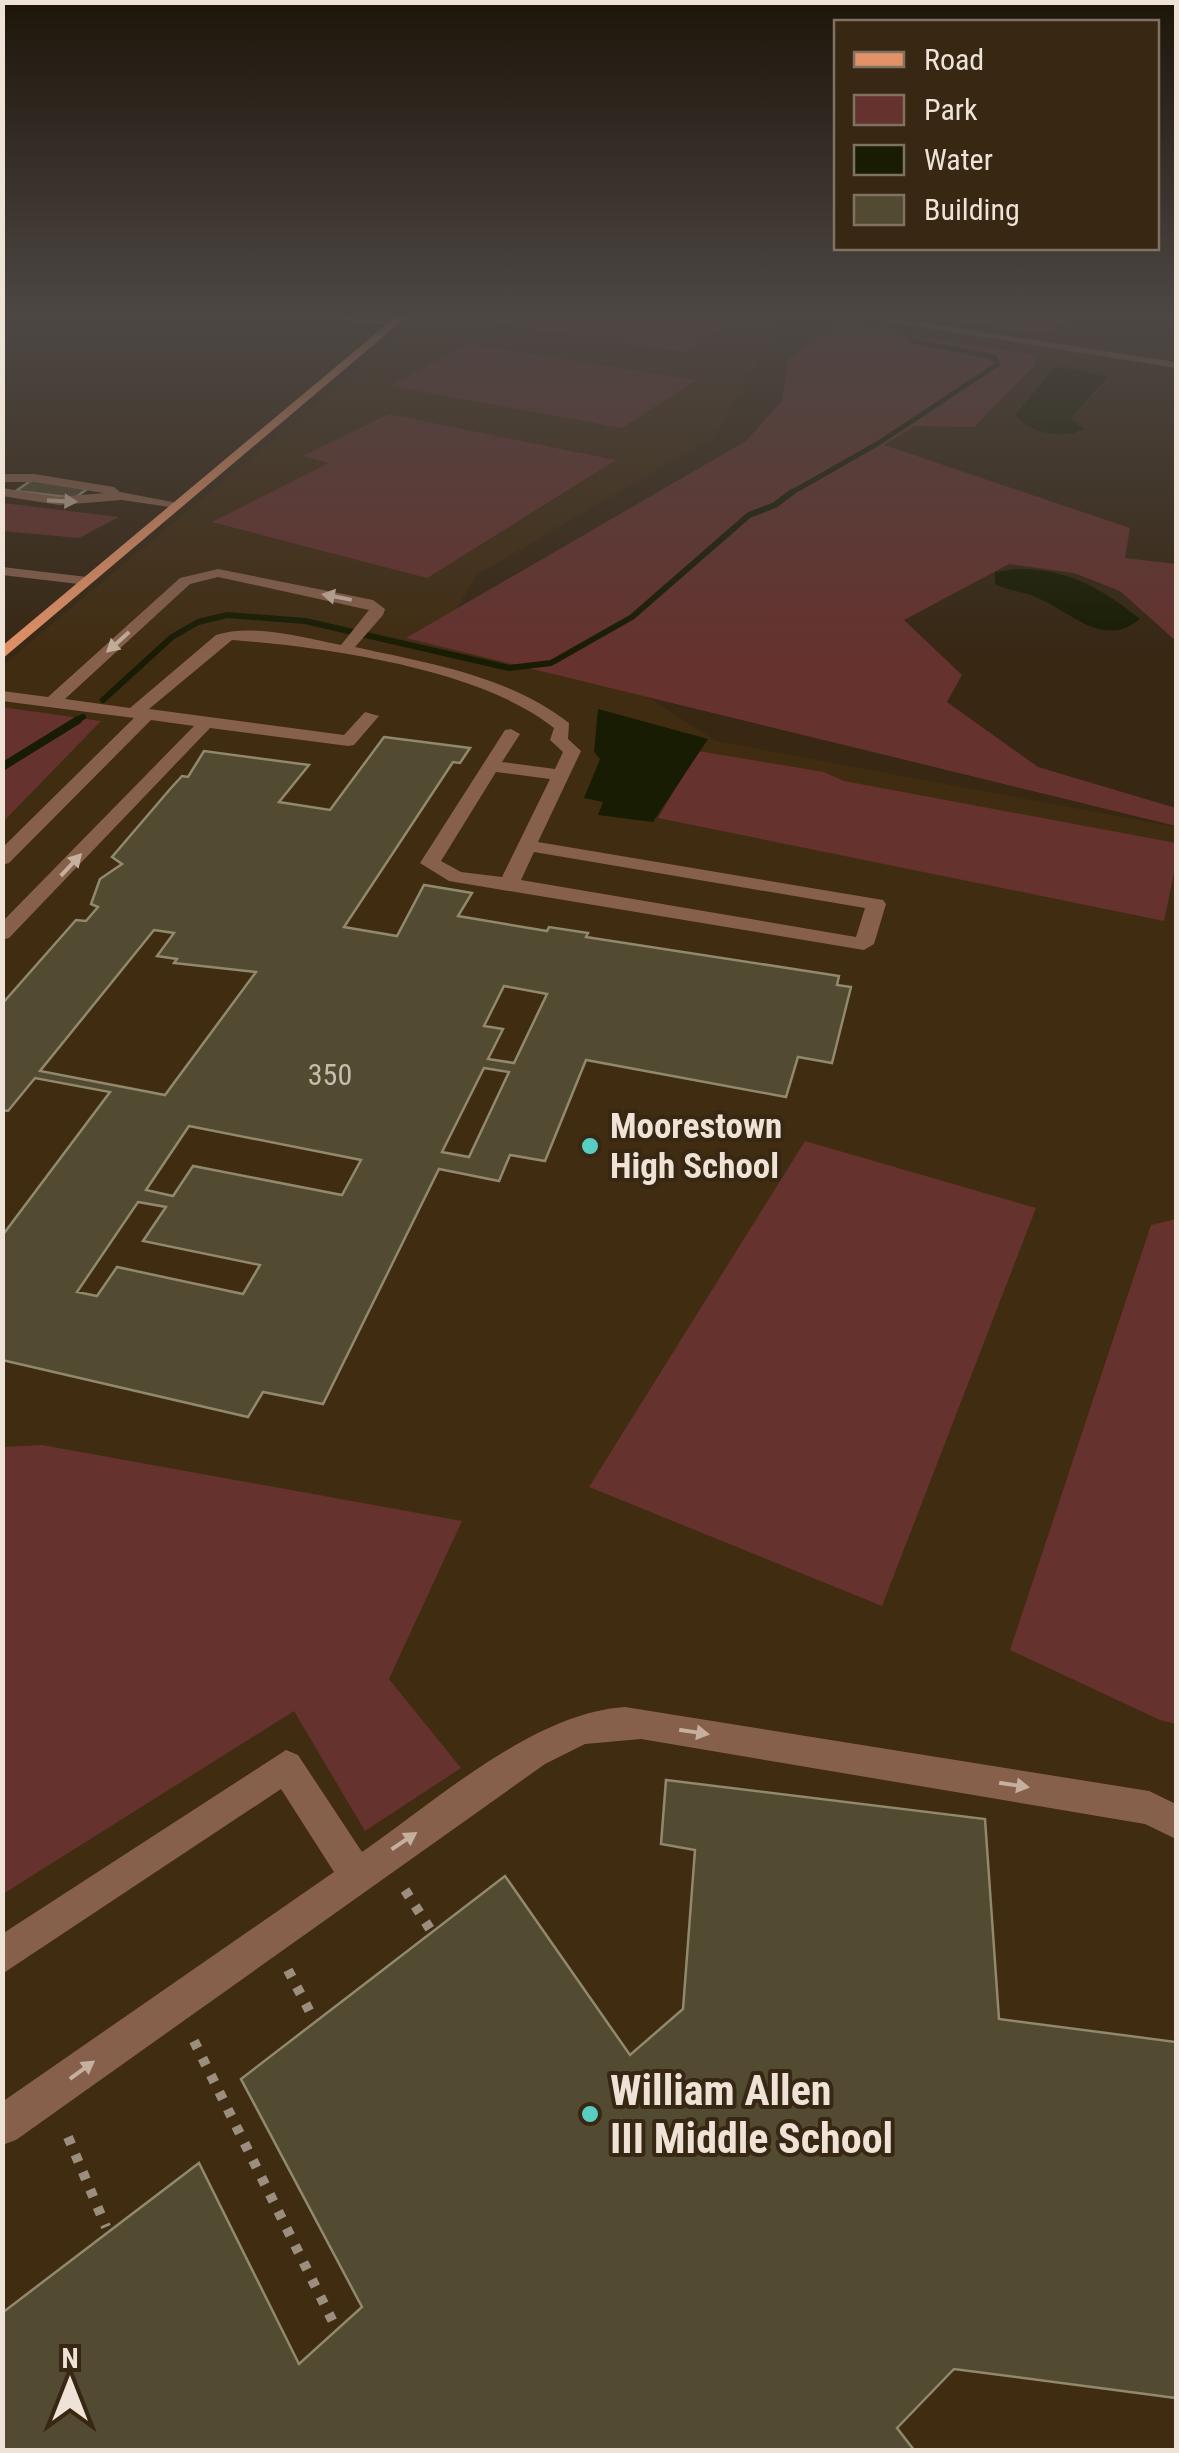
<svg xmlns="http://www.w3.org/2000/svg" width="1179" height="2453" viewBox="0 0 1179 2453" font-family="'Roboto Condensed',sans-serif">
<rect width="100%" height="100%" fill="#372713"/>
<path fill="#402c11" d="M423 314H785L714 437 476 575 437 644 645 695 716 741 1176 827V2450H3V665Z"/>
<g fill="#65322e">
<path d="M483 314H727L741 316 684 352 473 319Z"/>
<path d="M909 314H1078L1046 335Z"/>
<path d="M840 324 1036 355 1035 365 974 427 915 426 884 445 1130 528 1125 558 1176 564V641L1120 591 1074 573 1009 564 904 620 962 675 947 702 1038 767 1176 808V826L406 638 746 441 782 401 788 359Z"/>
<path d="M469 344 696 380 622 428 391 386Z"/>
<path d="M389 414 615 460H616L427 578 212 522 329 463 303 456Z"/>
<path d="M3 503 119 517 79 538 3 531Z"/>
<path d="M2 707 101 721 3 822H2Z"/>
<path d="M698 751 824 772 844 781 1176 843V863L1164 921 658 818Z"/>
<path d="M805 1141 1036 1208 882 1606 589 1487Z"/>
<path d="M1176 1219V1724L1160 1720 1010 1650 1151 1225Z"/>
<path d="M42 1445 462 1521 389 1679 461 1768 365 1831 294 1711 3 1894V1447Z"/>
</g>
<g fill="#181c02">
<path d="M1064 367 1108 377 1072 416V420L1084 429C1062 441 1031 433 1015 415L1054 368Z"/>
<path d="M1016 569C1066 568 1102 588 1140 619 1104 649 1072 613 1040 599 1026 592 1009 591 995 584V572Z"/>
<path d="M598 709 708 739 653 822 598 815 603 802 584 798 600 759 594 752Z"/>
</g>
<g fill="none" stroke-linecap="round" stroke-linejoin="round">
<g stroke="#181c02" stroke-width="5">
<path d="M912 314V319"/>
<path d="M789 494 877 444 998 364 994 357 912 341 907 334 912 329"/>
</g>
<g stroke="#181c02" stroke-width="6">
<path d="M103 700 172 637 198 622 227 615 305 621 509 668 551 663 632 617 749 515 775 505 792 492"/>
<path d="M74 722 83 717"/>
</g>
<path stroke="#181c02" stroke-width="8" d="M2 767 78 720"/>
</g>
<g fill="#524a31" stroke="#90896d" stroke-width="2.5" fill-rule="evenodd">
<path d="M33 479 91 486 75 498 16 491Z"/>
<path d="M384 737 470 748 460 763 453 762 344 927 397 936 424 885 472 893 458 916 547 931 549 927 588 933 586 937 839 976 837 985 851 987 832 1063 798 1057 786 1097 586 1060 545 1161 510 1155 499 1181 439 1169 323 1404 263 1392 248 1417 2 1360V1236L110 1092 35 1078 8 1111 2 1110V1004L76 920 86 921 98 907 91 904 100 879 122 864 112 857 171 788 182 776 188 777 204 751 309 765 279 802 330 810ZM154 930 174 933 157 956 177 959 174 963 256 972 165 1095 40 1071ZM504 986 547 994 514 1063 488 1059 503 1029 484 1026ZM484 1068 509 1072 469 1157 442 1152ZM189 1126 361 1160 342 1195 193 1166 173 1196 146 1190ZM138 1202 166 1207 143 1241 260 1265 243 1294 117 1267 97 1296 77 1292Z"/>
<path d="M666 1780 985 1819 999 2019 1176 2042V2398L954 2369 897 2428 914 2450H2V2313L199 2163 299 2364 362 2307 241 2079 505 1876 630 2055 683 2009 695 1850 661 1844Z"/>
</g>
<g fill="none" stroke-linecap="round" stroke-linejoin="round">
<g stroke="#9b8e7e" stroke-width="10" stroke-dasharray="8 11" stroke-linecap="butt">
<path d="M405 1890 430 1929"/>
<path d="M288 1970 311 2014"/>
<path d="M194 2041 334 2324"/>
<path d="M68 2137 106 2227"/>
</g>
<g fill="#87604b" fill-rule="evenodd">
<path d="M294 314H332L399 323 394 326Z"/>
<path d="M841 314H866L1176 362V368Z"/>
<path d="M2 474H34L114 487 120 492 183 504 176 508 122 500 59 505 2 496V488L59 497 104 493 34 482H2Z"/>
<path d="M2 567 87 577 94 581 87 585 2 575Z"/>
<path d="M218 569 373 600 385 609 383 615 355 647C428 663 509 676 569 723L568 739 581 751 538 842 883 900 886 904 874 944 864 950 449 881 420 863 505 730 511 729 520 734 502 762 555 769 563 752 550 740 554 728C481 669 325 647 232 640L149 709 344 735 365 712 379 716 354 745 348 746 210 728 9 938 2 940V922L194 726 151 720 9 863 2 865V848L134 718 2 701V691L48 697 180 578ZM218 577 369 610 341 645C304 638 253 623 216 635L130 708 65 699 190 584ZM496 772 550 779 502 877 461 872 441 861ZM534 852 865 908 856 937 521 880Z"/>
<path d="M625 1707 1149 1791 1176 1804V1839L1145 1824 641 1739 585 1744 545 1764 16 2140 2 2145V2102L334 1872 281 1789 2 1974V1934L286 1750 298 1755 362 1852C436 1801 533 1713 625 1707Z"/>
</g>
<path fill="#e39267" fill-rule="evenodd" d="M399 314H410L2 659V646Z"/>
</g>
<defs><path id="oneway-solid" d="M-6-.8H1V-3.2L6.5 0L1 3.2V.8H-6Z" transform="scale(2.5)"/></defs>
<g fill="#c5af9e">
<use href="#oneway-solid" transform="translate(62 501) rotate(3)"/>
<use href="#oneway-solid" transform="translate(337 597) rotate(-169)"/>
<use href="#oneway-solid" transform="translate(118 642) rotate(138)"/>
<use href="#oneway-solid" transform="translate(71 865) rotate(-47)"/>
<use href="#oneway-solid" transform="translate(694 1732) rotate(9)"/>
<use href="#oneway-solid" transform="translate(1014 1785) rotate(9)"/>
<use href="#oneway-solid" transform="translate(404 1841) rotate(-34)"/>
<use href="#oneway-solid" transform="translate(82 2070) rotate(-36)"/>
</g>
<linearGradient id="sky" x2="0" y2="1"><stop stop-color="#1e150a"/><stop offset="0.48" stop-color="#4d4744"/><stop offset="1" stop-color="#4d4744" stop-opacity="0"/></linearGradient>
<rect width="1179" height="657" fill="url(#sky)"/>
<g fill="#57cec1" stroke="#372713" stroke-width="4">
<circle cx="590" cy="1146" r="10"/>
<circle cx="590" cy="2114" r="10"/>
</g>
<g text-anchor="middle" stroke-width="8" stroke-linejoin="round" paint-order="stroke">
<g font-size="30" fill="#c7bdad">
<text x="330" y="1085">350</text>
</g>
<g font-size="35" font-weight="bold" fill="#eee3d6" stroke="#372713" text-anchor="start">
<text x="610" y="1138">Moorestown<tspan x="610" dy="40">High School</tspan></text>
</g>
<g font-size="42" font-weight="bold" fill="#eee3d6" stroke="#372713" text-anchor="start">
<text x="610" y="2105">William Allen<tspan x="610" dy="48">III Middle School</tspan></text>
</g>
</g>
<rect width="1179" height="2453" fill="none" stroke="#eee3d6" stroke-width="10"/>
<rect x="834" y="20" width="325" height="230" fill="#372713" stroke="#807261" stroke-width="2.5"/>
<rect x="854" y="52" width="50" height="15" fill="#e39267" stroke="#807261" stroke-width="2.5"/>
<text x="924" y="70" font-size="30" fill="#eee3d6">Road</text>
<rect x="854" y="95" width="50" height="30" fill="#65322e" stroke="#807261" stroke-width="2.5"/>
<text x="924" y="120" font-size="30" fill="#eee3d6">Park</text>
<rect x="854" y="145" width="50" height="30" fill="#181c02" stroke="#807261" stroke-width="2.5"/>
<text x="924" y="170" font-size="30" fill="#eee3d6">Water</text>
<rect x="854" y="195" width="50" height="30" fill="#524a31" stroke="#807261" stroke-width="2.5"/>
<text x="924" y="220" font-size="30" fill="#eee3d6">Building</text>
<g transform="translate(70 2383)" stroke="#372713" stroke-width="8" paint-order="stroke">
<path d="M0-8L18 38L0 25L-18 38Z" fill="#eee3d6"/>
<text y="-15" font-size="28" font-weight="bold" text-anchor="middle" fill="#eee3d6">N</text>
</g>
</svg>
